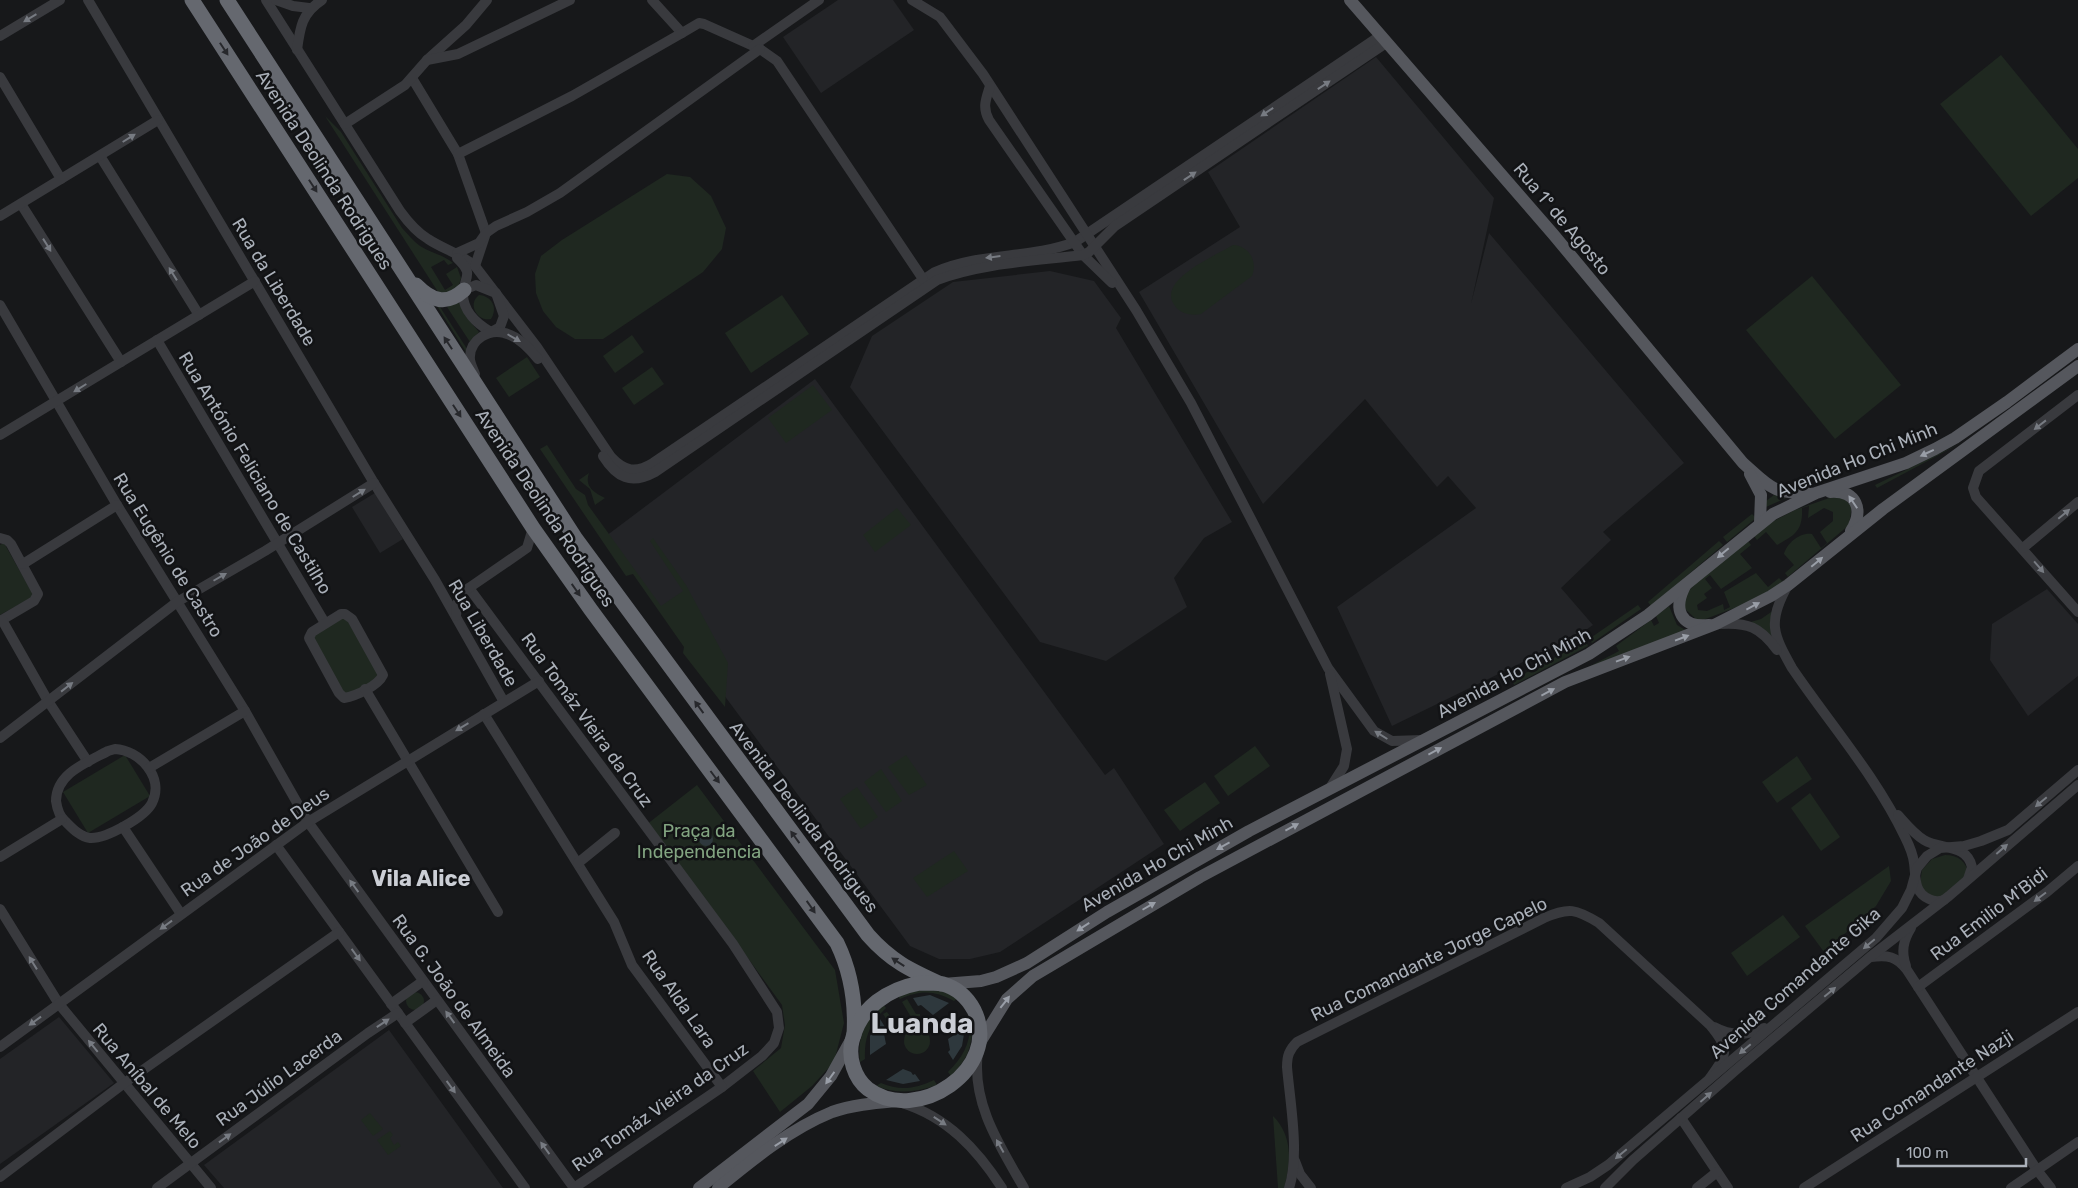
<svg xmlns="http://www.w3.org/2000/svg" width="2078" height="1188" viewBox="0 0 2078 1188" font-family="Rubik,sans-serif">
<rect width="100%" height="100%" fill="#17181a"/>
<g fill="#232427">
<path d="M838 0H893L914 30 821 93 783 37Z"/>
<path d="M1376 57 1494 198 1471 304 1489 233 1684 463 1603 532 1611 540 1561 588 1593 625 1580 634 1392 726 1337 607 1476 508 1448 476 1437 487 1365 399 1263 504 1139 292 1240 227 1208 172Z"/>
<path d="M1050 271 1094 281 1121 318 1116 328 1232 522 1204 538 1174 578 1187 607 1106 661 1040 642 850 387 872 336 953 282Z"/>
<path d="M815 379 1105 775 1114 768 1164 844 1000 952 970 959H939L910 946 606 536Z"/>
<path d="M375 493 403 539 380 553 352 507Z"/>
<path d="M2047 589 2078 624V676L2028 716 1990 660 1992 624Z"/>
<path d="M59 1017 114 1083 0 1164V1059Z"/>
<path d="M389 1030 503 1188H224L204 1165Z"/>
</g>
<g fill="#1f2820" fill-rule="evenodd">
<path d="M2001 55 2078 149V178L2031 216 1940 104Z"/>
<path d="M325 116 341 132 402 228C408 234 413 241 420 246 431 253 444 255 453 263L448 265 444 260 431 267 445 290 453 285 446 274 457 267 461 278 458 288 440 295Z"/>
<path d="M667 174 690 177 711 196 726 228 722 249 703 272 603 339H575L556 327 543 311 536 293 535 274 541 256 562 240Z"/>
<path d="M1233 245C1249 246 1258 261 1252 276L1201 314C1192 316 1181 314 1175 306 1155 281 1215 256 1233 245Z"/>
<path d="M1812 276 1901 385 1835 439 1746 330Z"/>
<path d="M479 295C492 296 498 308 491 319 477 322 467 304 479 295Z"/>
<path d="M782 295 809 334 751 373 725 333Z"/>
<path d="M459 302 467 318 479 332 470 342 447 307Z"/>
<path d="M437 306 440 307 467 349 466 352Z"/>
<path d="M632 335 644 352 615 373 603 356Z"/>
<path d="M527 357 540 377 509 397 496 378Z"/>
<path d="M652 367 664 384 634 405 622 388Z"/>
<path d="M813 385 832 410 786 443 768 418Z"/>
<path d="M1961 443 1877 488 1875 485Z"/>
<path d="M547 445 576 489 585 495 588 505 661 606 683 591 650 541 653 538 686 585 728 663 725 707 683 653 684 647 633 574 626 576 540 449Z"/>
<path d="M589 473C584 487 595 493 605 498L595 505 590 489 579 480Z"/>
<path d="M1774 495 1786 498 1766 507V501Z"/>
<path d="M1835 496 1842 497 1852 506 1849 525 1776 587 1750 602 1703 620 1696 619 1684 608 1685 595 1696 583 1768 524 1795 510ZM1809 506 1808 518 1824 508 1833 512V521L1820 532 1827 543 1821 548 1812 534C1800 532 1787 543 1784 554L1794 565 1785 573 1788 577 1782 581 1779 578 1768 587 1756 573 1724 592 1730 607 1724 610 1723 604 1707 611 1698 610 1697 605 1707 598 1704 594 1712 588 1705 579 1710 575 1721 589 1752 568 1740 554 1751 545 1748 541 1754 536 1757 540 1766 532 1777 545C1796 535 1803 530 1802 508Z"/>
<path d="M897 508 911 525 875 552 863 535Z"/>
<path d="M1752 514 1756 518 1727 542 1723 537Z"/>
<path d="M1719 541 1723 545 1651 606 1648 602Z"/>
<path d="M4 543 34 596 0 615V545Z"/>
<path d="M1638 605 1641 609 1592 643 1589 639Z"/>
<path d="M1669 606 1677 625 1687 631 1571 676 1619 651 1616 646 1651 620 1654 626 1659 623 1656 616Z"/>
<path d="M1774 610 1772 638 1747 623 1761 619Z"/>
<path d="M345 617 381 676 345 697 310 637Z"/>
<path d="M1586 641 1588 646 1514 685 1512 680Z"/>
<path d="M1255 746 1270 766 1228 796 1214 776Z"/>
<path d="M125 755 150 796 88 833 63 792Z"/>
<path d="M906 755 927 785 909 795 888 767Z"/>
<path d="M1797 756 1812 779 1777 803 1762 782Z"/>
<path d="M881 769 902 801 886 812 864 782Z"/>
<path d="M1205 782 1220 803 1180 831 1164 810Z"/>
<path d="M697 785 835 970 844 1023 834 1062 812 1086 780 1112 753 1071 781 1048 785 1025 782 1005 718 917 646 825Z"/>
<path d="M857 787 878 817 861 829 840 799Z"/>
<path d="M1810 793 1840 837 1821 851 1791 808Z"/>
<path d="M954 851 968 871 927 897 913 878Z"/>
<path d="M1945 855C1958 855 1967 862 1968 874L1937 900C1921 893 1919 887 1922 870L1932 859Z"/>
<path d="M1889 866 1891 881 1876 906 1824 952 1805 926Z"/>
<path d="M1783 915 1800 937 1747 976 1731 953Z"/>
<path d="M928 987 959 997 954 1001C934 990 920 990 900 999L896 994Z"/>
<circle cx="415" cy="1001" r="9"/>
<path d="M907 999 916 1014H920V1016L911 1017 902 1002Z"/>
<path d="M882 1003 886 1008C870 1023 864 1037 865 1059L860 1062C857 1037 865 1021 882 1003Z"/>
<path d="M887 1012 897 1026 893 1034 891 1033 893 1029 883 1014Z"/>
<path d="M974 1022C970 1049 970 1056 951 1076L948 1072C962 1058 970 1045 970 1025Z"/>
<circle cx="917" cy="1041" r="13"/>
<path d="M934 1080 937 1085C915 1093 897 1094 876 1086L881 1083C900 1091 915 1089 934 1080Z"/>
<path d="M370 1113 383 1129 373 1136 361 1120Z"/>
<path d="M1273 1116C1293 1136 1291 1163 1284 1188H1278Z"/>
<path d="M390 1131 393 1135 390 1138 394 1145 398 1142 401 1146 388 1155 377 1140Z"/>
</g>
<g fill="#2e383d">
<circle cx="706" cy="839" r="7"/>
<path d="M930 995 949 1003 933 1015 921 1005 918 1006 913 998Z"/>
<path d="M880 1019 885 1027 883 1029 886 1044 870 1055V1036Z"/>
<path d="M965 1028 962 1046 953 1060 948 1052 950 1050 948 1039Z"/>
<path d="M903 1069 911 1072 913 1075 915 1074 920 1081 903 1084 886 1080Z"/>
</g>
<g fill="none" stroke-linecap="round" stroke-linejoin="round">
<g stroke="#393a3e" stroke-width="10">
<path d="M88 0 374 483 435 580 504 702"/>
<path d="M266 0 400 211C408 222 416 232 428 239 443 249 461 254 475 266L537 347 611 457C625 472 636 473 653 463L935 272C980 252 1030 259 1075 242L1380 36"/>
<path d="M276 0 293 6 309 8"/>
<path d="M652 0 682 33 699 23 704 24 760 49 777 61 923 279"/>
<path d="M912 0 940 17 983 74 1136 310 1191 403 1328 668 1374 731 1392 741 1422 740"/>
<path d="M0 36 60 0"/>
<path d="M753 46 819 0"/>
<path d="M297 50C300 27 302 13 322 0"/>
<path d="M427 60 466 25 487 0"/>
<path d="M0 77 61 179"/>
<path d="M412 78 458 154 486 233 475 266"/>
<path d="M990 86C986 99 982 107 989 120L1083 255 1112 283"/>
<path d="M345 124 405 85 427 60 458 54 570 0"/>
<path d="M458 154 572 96 682 33"/>
<path d="M100 156 199 315"/>
<path d="M21 204 121 362"/>
<path d="M0 216 158 120"/>
<path d="M457 253 479 243 486 233 496 226 527 212 560 193 760 49"/>
<path d="M457 258C475 275 464 276 463 294 463 311 477 324 491 332L500 327 504 316 496 293 476 285 464 290"/>
<path d="M0 305 117 505 245 711 308 822 574 1188"/>
<path d="M157 340 325 623"/>
<path d="M475 374C473 368 469 362 470 356 471 339 489 329 504 333 518 336 529 348 538 359"/>
<path d="M2078 395 1979 471 1973 488 1976 497 2078 612"/>
<path d="M0 435 255 281"/>
<path d="M603 456C617 478 631 485 655 472L937 280C983 263 1035 261 1083 255L1089 252 1115 226 1386 43"/>
<path d="M0 538 7 540 11 544 38 594 34 601 0 621"/>
<path d="M2023 548 2078 502"/>
<path d="M23 564 117 505"/>
<path d="M1788 585C1767 622 1773 634 1792 668 1830 724 1876 776 1905 837 1909 845 1913 854 1914 863 1916 876 1913 892 1929 899 1934 902 1938 902 1944 900"/>
<path d="M469 588 733 944 777 1012 779 1028 774 1043 762 1056 722 1087 574 1188"/>
<path d="M341 614H345L352 619 383 675C378 686 356 696 344 698L339 693 309 638 312 632Z"/>
<path d="M456 616 457 604 463 592 527 548 533 528"/>
<path d="M2 620 48 701 88 762"/>
<path d="M1719 624C1748 622 1760 627 1777 650"/>
<path d="M1330 674 1347 749 1344 766 1330 788"/>
<path d="M365 689 498 912"/>
<path d="M484 714 614 922 632 965 722 1087"/>
<path d="M0 738 177 602 265 551 374 483"/>
<path d="M115 749C139 750 165 777 152 803 145 817 106 839 90 838 80 837 72 828 65 821 59 816 57 808 56 801 56 773 88 762 108 751Z"/>
<path d="M149 768 245 711"/>
<path d="M1898 815C1906 824 1914 834 1924 840 1940 850 1967 843 1972 867L1968 879"/>
<path d="M123 827 181 914"/>
<path d="M276 845 525 1188"/>
<path d="M0 857 62 819"/>
<path d="M578 863 615 833"/>
<path d="M0 909 59 1004 211 1188"/>
<path d="M1871 957C1888 955 1896 956 1907 970L2037 1170 2051 1188"/>
<path d="M1906 966C1901 952 1903 941 1911 928"/>
<path d="M1918 987 2047 892 2078 866"/>
<path d="M391 1004 423 981"/>
<path d="M405 1023 437 1000"/>
<path d="M1714 1027C1731 1036 1746 1036 1764 1028"/>
<path d="M0 1047 308 822 539 681"/>
<path d="M978 1052C971 1103 1000 1146 1024 1188"/>
<path d="M902 1103C947 1117 977 1149 1002 1188"/>
<path d="M1681 1118 1728 1188"/>
<path d="M1295 1161 1300 1174 1311 1188"/>
<path d="M0 1177 123 1084 339 932"/>
<path d="M157 1188 368 1033 398 1013"/>
<path d="M1289 1188C1300 1155 1290 1102 1287 1067 1287 1056 1289 1050 1297 1042L1544 918C1569 907 1576 909 1599 923L1710 1025C1730 1049 1728 1053 1710 1078"/>
<path d="M1566 1188 1590 1177 1608 1165 1876 938 1902 908 1911 890 1917 868 1927 856 1940 848 1964 846 1981 841 2008 830 2078 770"/>
<path d="M1605 1188 1633 1160 1737 1069 1870 957 1949 896 2078 785"/>
<path d="M1697 1188 1717 1172"/>
<path d="M1804 1188 2078 1012"/>
<path d="M2011 1188 2078 1142"/>
</g>
<g stroke="#55575d" stroke-width="12">
<path d="M1350 0 1553 234 1743 463C1770 487 1772 494 1810 493"/>
<path d="M1750 474 1761 495 1760 523"/>
<path d="M1830 492C1857 490 1864 510 1851 531"/>
<path d="M1685 586C1673 609 1680 628 1709 625"/>
<path d="M943 984 981 981 996 977 1027 963 1107 912 1249 831 1589 654 1648 615 1773 514 1816 493 1906 463 1935 449 1955 438 2007 402 2078 349"/>
<path d="M979 1044 1007 999 1033 976 1200 877 1565 682 1716 624 1771 596 1788 585 1883 509 2078 366"/>
<path d="M699 1188 808 1104 831 1076 851 1040"/>
<path d="M718 1188C752 1160 790 1129 832 1112 852 1105 875 1103 896 1101"/>
</g>
<g stroke="#65686f" stroke-width="15">
<path d="M192 0 533 528 591 610 837 943C851 972 856 1002 854 1035"/>
<path d="M227 0 576 539 868 935C891 961 910 970 941 984"/>
<path d="M416 285C432 301 446 306 464 290"/>
<path d="M920 983C927 983 936 983 943 984 957 988 967 997 974 1010 1003 1068 917 1126 868 1089 854 1078 848 1057 852 1041 860 1007 888 989 920 983Z"/>
</g>
</g>
<defs><path id="oneway-solid" d="M-6-.8H1V-3.2L6.5 0L1 3.2V.8H-6Z" transform="scale(1.25)"/></defs>
<g fill="#777b82">
<use href="#oneway-solid" transform="translate(30 18) rotate(149)"/>
<use href="#oneway-solid" transform="translate(1324 85) rotate(-34)"/>
<use href="#oneway-solid" transform="translate(1267 112) rotate(146)"/>
<use href="#oneway-solid" transform="translate(129 138) rotate(-32)"/>
<use href="#oneway-solid" transform="translate(1190 176) rotate(-34)"/>
<use href="#oneway-solid" transform="translate(47 245) rotate(58)"/>
<use href="#oneway-solid" transform="translate(993 257) rotate(173)"/>
<use href="#oneway-solid" transform="translate(173 274) rotate(-122)"/>
<use href="#oneway-solid" transform="translate(514 338) rotate(30)"/>
<use href="#oneway-solid" transform="translate(80 388) rotate(148)"/>
<use href="#oneway-solid" transform="translate(2040 425) rotate(142)"/>
<use href="#oneway-solid" transform="translate(359 493) rotate(-32)"/>
<use href="#oneway-solid" transform="translate(2064 514) rotate(-40)"/>
<use href="#oneway-solid" transform="translate(2039 567) rotate(49)"/>
<use href="#oneway-solid" transform="translate(220 577) rotate(-30)"/>
<use href="#oneway-solid" transform="translate(67 687) rotate(-38)"/>
<use href="#oneway-solid" transform="translate(462 727) rotate(149)"/>
<use href="#oneway-solid" transform="translate(1381 735) rotate(-148)"/>
<use href="#oneway-solid" transform="translate(2041 802) rotate(140)"/>
<use href="#oneway-solid" transform="translate(2002 849) rotate(-41)"/>
<use href="#oneway-solid" transform="translate(354 886) rotate(-126)"/>
<use href="#oneway-solid" transform="translate(2040 897) rotate(143)"/>
<use href="#oneway-solid" transform="translate(166 925) rotate(144)"/>
<use href="#oneway-solid" transform="translate(1869 944) rotate(140)"/>
<use href="#oneway-solid" transform="translate(356 955) rotate(54)"/>
<use href="#oneway-solid" transform="translate(33 963) rotate(-122)"/>
<use href="#oneway-solid" transform="translate(1830 992) rotate(-40)"/>
<use href="#oneway-solid" transform="translate(450 1017) rotate(-126)"/>
<use href="#oneway-solid" transform="translate(35 1021) rotate(144)"/>
<use href="#oneway-solid" transform="translate(383 1023) rotate(-34)"/>
<use href="#oneway-solid" transform="translate(93 1046) rotate(-129)"/>
<use href="#oneway-solid" transform="translate(1745 1049) rotate(140)"/>
<use href="#oneway-solid" transform="translate(451 1087) rotate(54)"/>
<use href="#oneway-solid" transform="translate(1706 1097) rotate(-41)"/>
<use href="#oneway-solid" transform="translate(940 1121) rotate(33)"/>
<use href="#oneway-solid" transform="translate(225 1138) rotate(-36)"/>
<use href="#oneway-solid" transform="translate(1000 1146) rotate(-119)"/>
<use href="#oneway-solid" transform="translate(545 1148) rotate(-126)"/>
<use href="#oneway-solid" transform="translate(1621 1154) rotate(140)"/>
</g>
<g fill="#27282c">
<use href="#oneway-solid" transform="translate(224 49) rotate(57)"/>
<use href="#oneway-solid" transform="translate(313 186) rotate(57)"/>
<use href="#oneway-solid" transform="translate(448 343) rotate(-123)"/>
<use href="#oneway-solid" transform="translate(457 411) rotate(57)"/>
<use href="#oneway-solid" transform="translate(576 590) rotate(55)"/>
<use href="#oneway-solid" transform="translate(699 707) rotate(-126)"/>
<use href="#oneway-solid" transform="translate(715 777) rotate(53)"/>
<use href="#oneway-solid" transform="translate(795 837) rotate(-126)"/>
<use href="#oneway-solid" transform="translate(811 907) rotate(55)"/>
<use href="#oneway-solid" transform="translate(898 962) rotate(-147)"/>
</g>
<g fill="#999ea7">
<use href="#oneway-solid" transform="translate(1927 453) rotate(155)"/>
<use href="#oneway-solid" transform="translate(1853 502) rotate(-124)"/>
<use href="#oneway-solid" transform="translate(1723 553) rotate(140)"/>
<use href="#oneway-solid" transform="translate(1817 562) rotate(-40)"/>
<use href="#oneway-solid" transform="translate(1753 606) rotate(-28)"/>
<use href="#oneway-solid" transform="translate(1682 638) rotate(-21)"/>
<use href="#oneway-solid" transform="translate(1623 659) rotate(-20)"/>
<use href="#oneway-solid" transform="translate(1548 692) rotate(-28)"/>
<use href="#oneway-solid" transform="translate(1435 751) rotate(-28)"/>
<use href="#oneway-solid" transform="translate(1292 827) rotate(-28)"/>
<use href="#oneway-solid" transform="translate(1223 846) rotate(151)"/>
<use href="#oneway-solid" transform="translate(1149 906) rotate(-30)"/>
<use href="#oneway-solid" transform="translate(1083 927) rotate(147)"/>
<use href="#oneway-solid" transform="translate(1005 1002) rotate(-52)"/>
<use href="#oneway-solid" transform="translate(830 1078) rotate(126)"/>
<use href="#oneway-solid" transform="translate(781 1142) rotate(-33)"/>
</g>
<g text-anchor="middle" stroke-width="5" stroke-linejoin="round" paint-order="stroke">
<g font-size="18" fill="#aab0b9" stroke="#121315">
<text transform="translate(324 170) rotate(57)" y="6">Avenida Deolinda Rodrigues</text>
<text transform="translate(1562 219) rotate(50)" y="6">Rua 1º de Agosto</text>
<text transform="translate(274 282) rotate(59)" y="6">Rua da Liberdade</text>
<text transform="translate(1857 460) rotate(-22)" y="6">Avenida Ho Chi Minh</text>
<text transform="translate(255 473) rotate(59)" y="6">Rua António Feliciano de Castilho</text>
<text transform="translate(545 508) rotate(56)" y="6">Avenida Deolinda Rodrigues</text>
<text transform="translate(168 555) rotate(58)" y="6">Rua Eugênio de Castro</text>
<text transform="translate(483 633) rotate(60)" y="6">Rua Liberdade</text>
<text transform="translate(1514 673) rotate(-28)" y="6">Avenida Ho Chi Minh</text>
<text transform="translate(587 720) rotate(54)" y="6">Rua Tomáz Vieira da Cruz</text>
<text transform="translate(804 817) rotate(53)" y="6">Avenida Deolinda Rodrigues</text>
<text transform="translate(255 842) rotate(-35)" y="6">Rua de João de Deus</text>
<text transform="translate(1157 864) rotate(-30)" y="6">Avenida Ho Chi Minh</text>
<text transform="translate(1989 914) rotate(-37)" y="6">Rua Emilio M'Bidi</text>
<text transform="translate(1429 959) rotate(-26)" y="6">Rua Comandante Jorge Capelo</text>
<text transform="translate(1795 983) rotate(-41)" y="6">Avenida Comandante Gika</text>
<text transform="translate(454 996) rotate(54)" y="6">Rua G. João de Almeida</text>
<text transform="translate(679 999) rotate(55)" y="6">Rua Alda Lara</text>
<text transform="translate(279 1078) rotate(-36)" y="6">Rua Júlio Lacerda</text>
<text transform="translate(147 1086) rotate(50)" y="6">Rua Aníbal de Melo</text>
<text transform="translate(1932 1086) rotate(-33)" y="6">Rua Comandante Nazji</text>
<text transform="translate(660 1107) rotate(-35)" y="6">Rua Tomáz Vieira da Cruz</text>
</g>
<g font-size="18" fill="#82a481" stroke="#121315">
<text x="699" y="837">Praça da<tspan x="699" dy="21">Independencia</tspan></text>
</g>
<g font-size="22" font-weight="bold" fill="#cbced5" stroke="#121315">
<text x="421" y="886">Vila Alice</text>
</g>
<g font-size="28" font-weight="bold" fill="#cbced5" stroke="#121315">
<text x="922" y="1033">Luanda</text>
</g>
</g>
<path d="M1898 1158v8h128v-8" fill="none" stroke="#aab0b9" stroke-width="2.5"/>
<text x="1906" y="1158" font-size="15" fill="#aab0b9" stroke="#121315" stroke-width="4" paint-order="stroke">100 m</text>
</svg>
